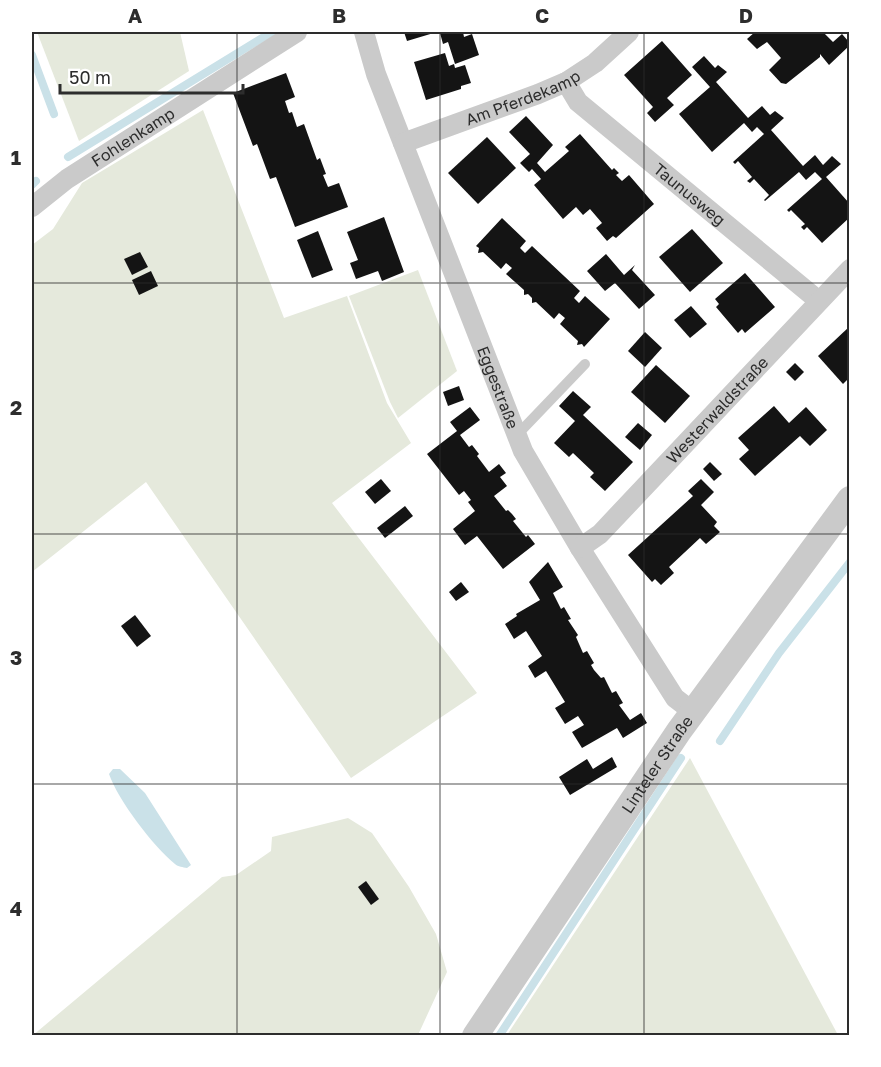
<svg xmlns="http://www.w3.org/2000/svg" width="881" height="1067" viewBox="0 0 881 1067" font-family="'Golos Text',sans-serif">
<rect width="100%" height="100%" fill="#fff"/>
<g fill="#e5e9dc">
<path d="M37 32H180L189 71 79 141Z"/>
<path d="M203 110 284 318 347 296 387 403 411 443 332 503 477 693 351 778 146 482 32 572V245L53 229 82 183Z"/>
<path d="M418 270 457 371 398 418 390 402 349 296Z"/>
<path d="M690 758 838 1035H507Z"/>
<path d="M348 818 372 833 409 887 436 934 447 972 418 1035 32 1036 222 877 236 875 271 851 272 837Z"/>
</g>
<path fill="#cae1e8" d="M113 769H120L145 793 191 865 187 868C183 867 178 867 175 864 153 846 118 800 109 774Z"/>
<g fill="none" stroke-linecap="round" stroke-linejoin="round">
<g stroke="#cae1e8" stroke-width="8">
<path d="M32 55 54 114"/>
<path d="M68 157 272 32"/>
<path d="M32 185 36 181"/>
<path d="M720 741 779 653 850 562"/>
<path d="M499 1036 681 758"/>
</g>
</g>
<g fill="#141414">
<path d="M404 32H437L407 41Z"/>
<path d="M445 32H463L464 37 472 34 479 55 455 64 448 42 443 44 440 33Z"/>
<path d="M755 32H826L824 33 833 42 842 34 849 42V46L829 65 820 54V57L786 84 781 83 769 70 781 58 767 42 757 49 747 39Z"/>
<path d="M662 41 692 75 667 98 674 105 655 122 647 113 653 107 624 75Z"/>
<path d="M445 53 449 66 454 64 455 68 465 65 471 83 461 86V89L426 100 414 62Z"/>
<path d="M704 56 715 68 718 65 727 72 716 82 748 118 762 106 770 115 775 111 784 118 771 130 803 166 815 155 823 165 832 156 841 164 826 177 849 203V218L822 243 807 227 804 230 801 227 805 224 791 210 789 212 787 210 822 179 815 172 806 180 799 172 765 201 764 200 769 195 754 179 750 183 747 181 752 177 738 161 735 164 733 162 764 134 757 127 752 132 744 123 712 152 679 114 710 87 692 67Z"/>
<path d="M286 73 295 97 285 101 289 113 292 112 297 127 304 124 317 160 320 158 326 174 323 175 328 187 339 183 348 207 295 227 276 177 270 179 257 144 253 146 233 93Z"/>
<path d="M526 116 553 145 537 163 545 172 569 151 565 147 580 134 612 170 614 168 619 173 616 175 622 181 629 175 654 204 616 238 613 236 607 241 596 228 602 223 590 209 583 215 576 207 563 219 534 185 541 179 532 169 529 172 520 163 530 154 509 132Z"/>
<path d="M487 137 516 168 478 204 448 173Z"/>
<path d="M384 217 404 272 382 281 378 271 356 279 350 263 358 260 347 232Z"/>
<path d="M502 218 526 241 520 248 525 253 532 246 580 291 574 298 579 303 585 296 610 319 584 347 582 344 577 345 578 341 560 324 565 318 559 313 554 319 536 302 532 303V298L528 294 524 295V290L506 274 512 268 506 263 501 269 483 252 478 253 479 248 476 246Z"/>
<path d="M692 229 723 263 690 292 659 257Z"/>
<path d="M318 231 333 270 312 278 297 240Z"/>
<path d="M140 252 148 267 132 275 124 259Z"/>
<path d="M606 254 624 275 635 265 632 270 655 295 639 309 615 283 605 291 587 271Z"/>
<path d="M151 271 158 286 139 295 132 280Z"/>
<path d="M745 273 775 307 745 333 742 329 738 333 716 307 719 304 715 299Z"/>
<path d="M691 306 707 324 690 338 674 320Z"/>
<path d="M849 327V378L843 384 818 356Z"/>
<path d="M645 332 662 348 645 367 628 351Z"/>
<path d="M795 363 804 372 795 381 786 372Z"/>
<path d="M656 365 690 396 665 423 631 392Z"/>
<path d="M459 386 464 400 448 406 443 392Z"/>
<path d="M573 391 591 407 583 415 633 462 605 491 590 477 594 473 573 453 569 457 554 443 575 421 559 406Z"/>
<path d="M774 406 789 423 806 407 827 430 810 446 800 436 755 476 739 459 749 450 738 438Z"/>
<path d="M470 407 480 420 460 435 469 447 472 445 479 454 477 456 489 472 499 464 506 473 500 477 507 486 494 496 506 511 508 510 512 514 516 519 513 521 526 537 528 535 535 544 503 569 477 536 465 545 453 529 475 511 468 502 471 500 464 491 459 495 427 454 457 431 450 422Z"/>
<path d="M638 423 652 435 640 450 625 437Z"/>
<path d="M710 462 722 474 714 481 703 469Z"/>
<path d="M381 479 391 491 375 504 365 492Z"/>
<path d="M701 479 714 492 701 505 717 522 714 526 720 532 706 544 700 538 669 567 674 573 661 585 655 579 652 582 628 555 693 496 688 491Z"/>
<path d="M405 506 413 516 385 538 377 528Z"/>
<path d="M548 562 563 587 553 593 561 609 564 607 571 619 568 620 578 635 576 637 583 653 587 651 594 663 591 665 594 670 601 678 604 677 612 693 616 691 623 703 619 705 630 720 641 713 647 723 623 738 617 728 582 748 572 732 584 725 578 716 565 724 555 708 565 702 546 671 535 678 528 666 542 656 526 631 514 639 505 624 517 616 516 614 540 600 529 582Z"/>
<path d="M461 582 469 592 456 601 449 592Z"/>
<path d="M135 615 151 636 137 647 121 626Z"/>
<path d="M612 757 617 767 570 795 559 777 587 759 593 769Z"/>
<path d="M366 881 379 899 371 905 358 887Z"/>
</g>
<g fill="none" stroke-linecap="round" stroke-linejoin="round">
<path stroke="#cacaca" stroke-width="10" d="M517 435 585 364"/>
<g stroke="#cacaca" stroke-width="20">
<path id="s1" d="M364 32 376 74 523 451 580 548 675 698 692 711"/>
<path id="s2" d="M566 82 578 102 819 301"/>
<path id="s3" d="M403 143 538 94 566 82 595 63 629 32"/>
<path id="s4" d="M32 207 67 179 297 32"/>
<path id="s5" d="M580 548 600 534 850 269"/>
</g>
<path stroke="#cacaca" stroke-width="26" id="s6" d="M475 1036 679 731 850 499"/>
</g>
<path fill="none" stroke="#2d2d2d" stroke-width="1.5" stroke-opacity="0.55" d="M237 32V1036M440 32V1036M644 32V1036M32 283H850M32 534H850M32 784H850"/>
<g text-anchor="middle" stroke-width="6" stroke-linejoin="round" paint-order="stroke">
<g font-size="16" fill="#2d2d2d" stroke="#fff">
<text dy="6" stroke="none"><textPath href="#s3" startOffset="128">Am Pferdekamp</textPath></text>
<text dy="6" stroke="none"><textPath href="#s4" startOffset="123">Fohlenkamp</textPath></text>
<text dy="6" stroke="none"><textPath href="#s2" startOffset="168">Taunusweg</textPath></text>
<text dy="6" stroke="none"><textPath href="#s1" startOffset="380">Eggestraße</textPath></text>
<text dy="6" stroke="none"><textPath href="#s5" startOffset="195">Westerwaldstraße</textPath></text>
<text dy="6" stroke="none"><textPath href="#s6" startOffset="327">Linteler Straße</textPath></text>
</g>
</g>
<rect width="881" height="1067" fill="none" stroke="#ffffff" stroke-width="66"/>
<path d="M60 84v9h183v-9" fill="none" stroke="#2d2d2d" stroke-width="3"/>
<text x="69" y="84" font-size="18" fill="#2d2d2d" stroke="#ffffff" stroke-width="4.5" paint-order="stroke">50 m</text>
<rect x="33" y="33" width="815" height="1001" fill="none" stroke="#2d2d2d" stroke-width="2"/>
<g font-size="20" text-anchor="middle" font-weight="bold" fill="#2d2d2d">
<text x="135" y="23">A</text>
<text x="339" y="23">B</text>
<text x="542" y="23">C</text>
<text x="746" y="23">D</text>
<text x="16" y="165">1</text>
<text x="16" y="415">2</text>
<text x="16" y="665">3</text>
<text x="16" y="916">4</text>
</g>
</svg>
